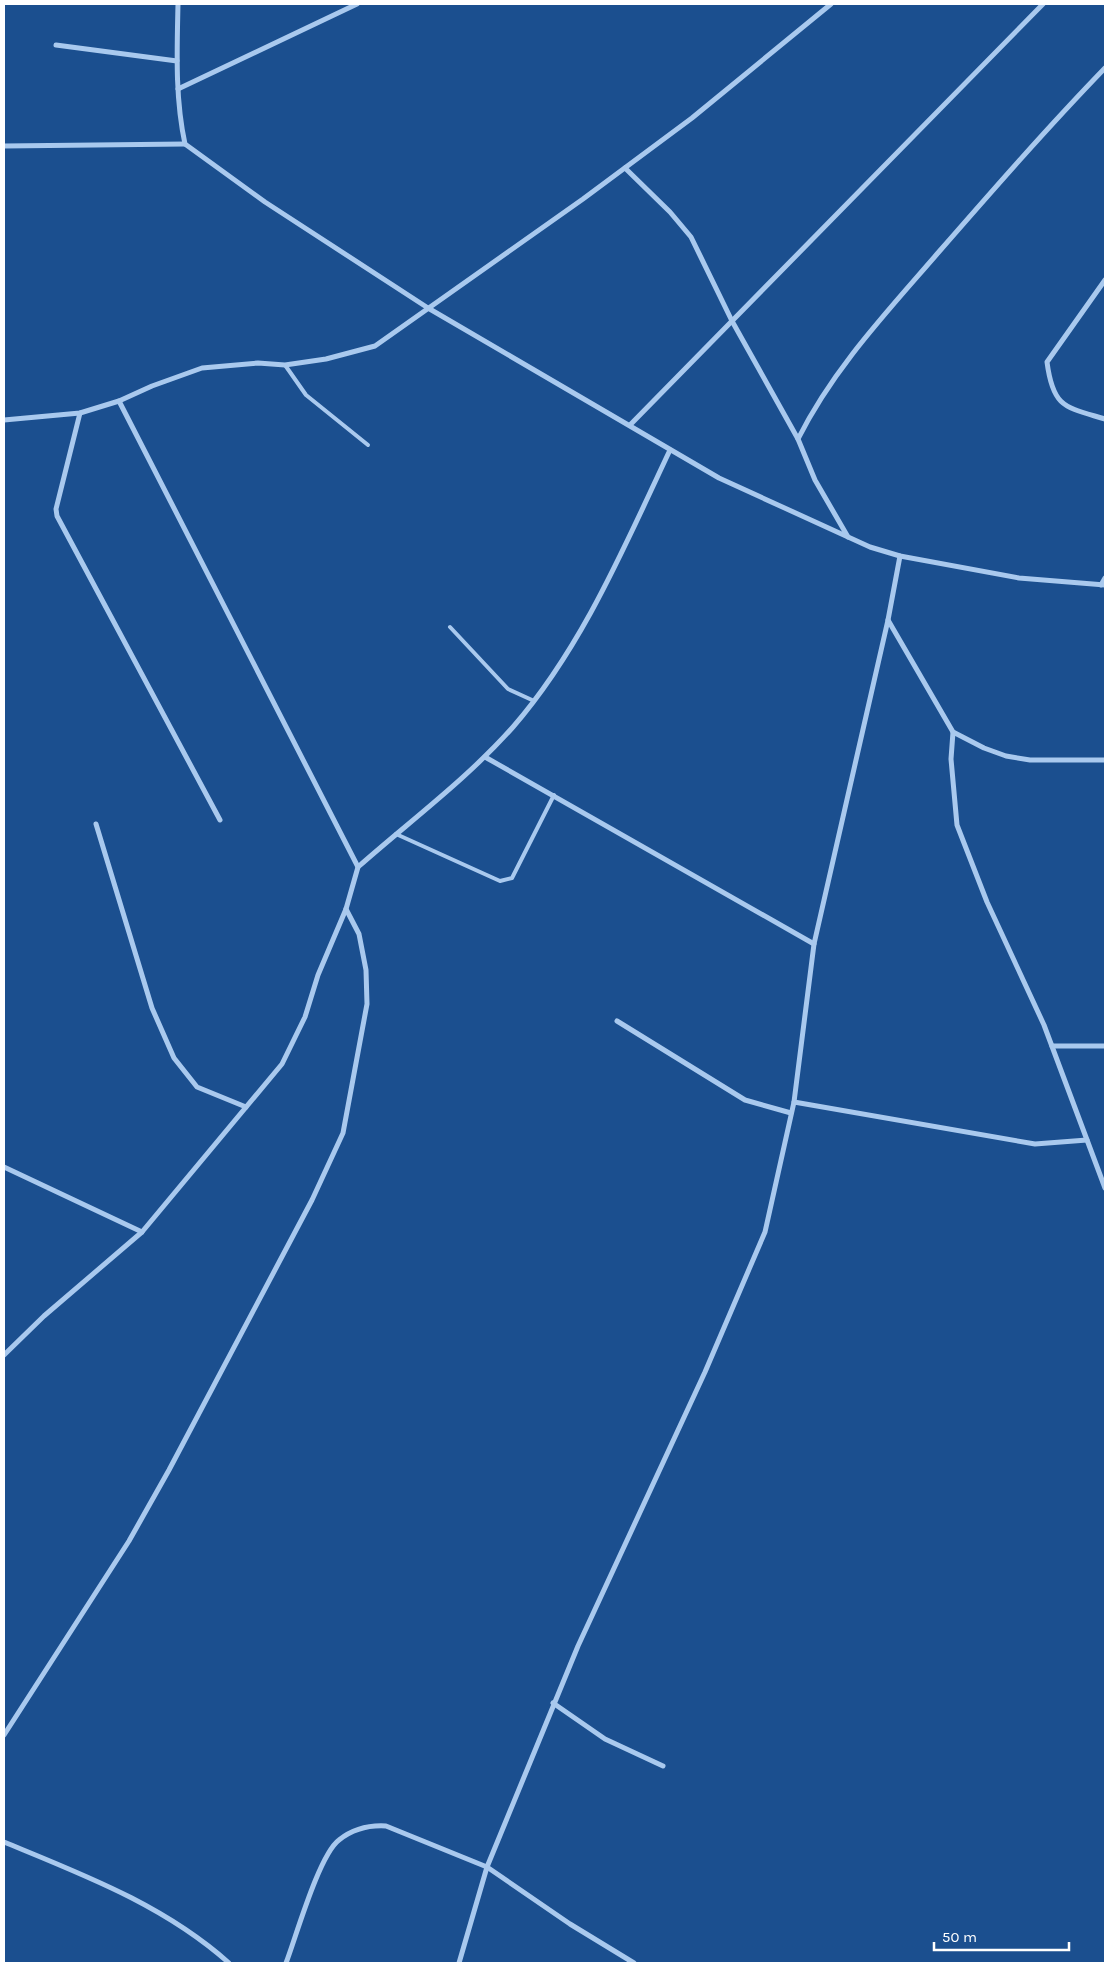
<svg xmlns="http://www.w3.org/2000/svg" width="1109" height="1967" viewBox="0 0 1109 1967" font-family="Karla,sans-serif">
<rect width="100%" height="100%" fill="#1b4f8f"/>
<g fill="none" stroke-linecap="round" stroke-linejoin="round">
<g stroke="#a9c9ee" stroke-width="4">
<path d="M285 365 306 395 368 445"/>
<path d="M450 627 508 689 532 700"/>
<path d="M396 834 500 881 512 878 554 795"/>
</g>
<g stroke="#a9c9ee" stroke-width="5">
<path d="M178 4C177 51 175 98 185 144L265 202 428 308 719 478 870 547 900 556 1019 578 1105 585"/>
<path d="M56 45 177 61"/>
<path d="M178 89 357 4"/>
<path d="M4 146 185 144"/>
<path d="M625 168 670 212 691 237 732 321 798 439"/>
<path d="M1105 280 1047 362C1053 408 1065 407 1105 419"/>
<path d="M119 401 358 867C410 821 467 779 513 727 583 646 625 545 670 450"/>
<path d="M80 413 56 509 57 516 220 820"/>
<path d="M4 420 80 413 119 401 152 386 202 368 258 363 285 365 326 359 375 346 583 199 692 118 831 4"/>
<path d="M630 425 1043 4"/>
<path d="M848 537 815 480 798 439C833 369 886 313 937 254 992 191 1047 128 1105 68"/>
<path d="M1101 585 1105 578"/>
<path d="M888 620 953 732 984 748 1006 756 1030 760H1105"/>
<path d="M953 732 951 759 957 825 987 902 1044 1025 1105 1188"/>
<path d="M485 757 814 944"/>
<path d="M96 824 152 1008 174 1058 197 1087 246 1107"/>
<path d="M617 1021 745 1100 791 1113"/>
<path d="M1052 1046H1105"/>
<path d="M794 1102 1035 1144 1087 1140"/>
<path d="M4 1167 142 1232"/>
<path d="M4 1355 44 1316 142 1232 282 1064 305 1017 318 975 346 909 358 867"/>
<path d="M553 1703 605 1739 663 1766"/>
<path d="M4 1735 129 1541 169 1470 312 1200 343 1133 367 1004 366 970 359 934 346 909"/>
<path d="M4 1842C84 1875 164 1905 229 1963"/>
<path d="M286 1963C296 1937 319 1855 339 1840 353 1829 369 1825 386 1826L487 1867 570 1924 634 1963"/>
<path d="M459 1963 487 1867 578 1646 705 1372 765 1232 794 1102 814 944 888 620 900 556"/>
</g>
</g>
<rect width="1109" height="1967" fill="none" stroke="#ffffff" stroke-width="10"/>
<path d="M934 1942v8h135v-8" fill="none" stroke="#ffffff" stroke-width="2.5"/>
<text x="942" y="1942" font-size="15" fill="#ffffff" stroke="#1b4f8f" stroke-width="4" paint-order="stroke">50 m</text>
</svg>
